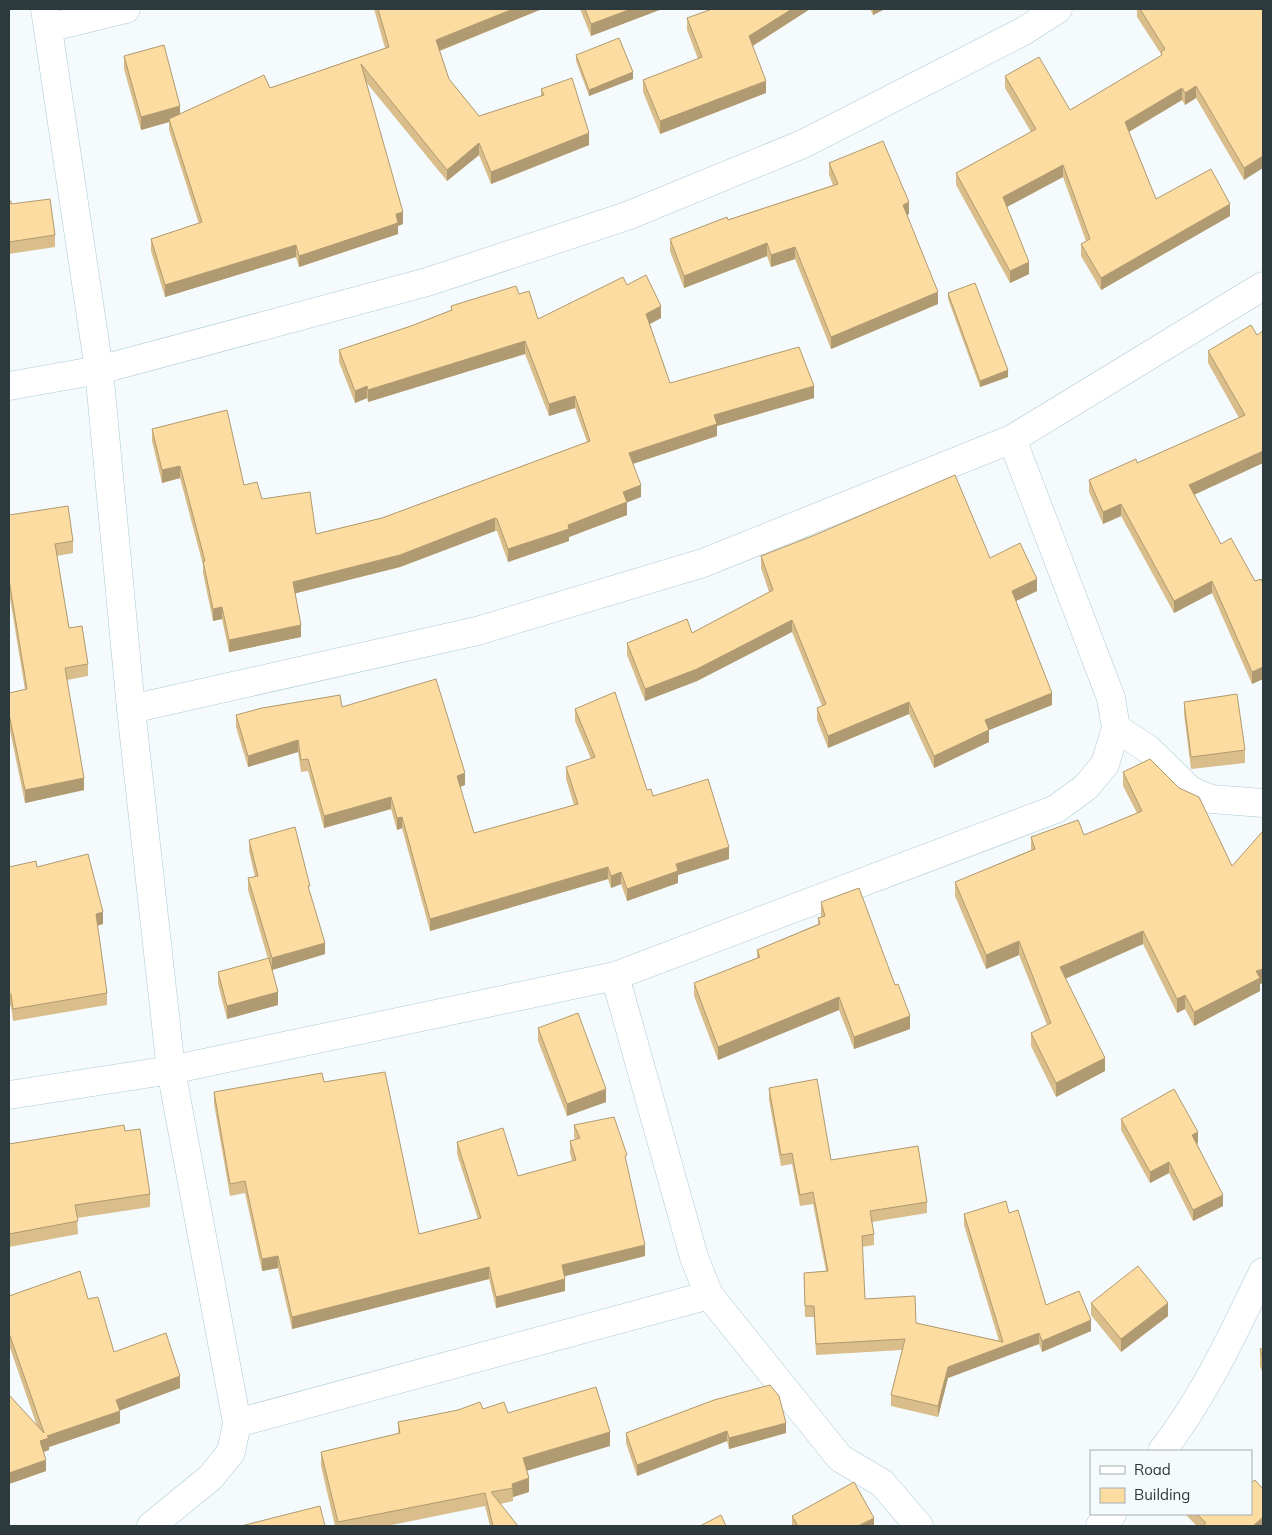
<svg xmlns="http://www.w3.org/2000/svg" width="1272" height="1535" viewBox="0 0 1272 1535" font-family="Mulish,sans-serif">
<rect width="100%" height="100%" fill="#f5fbfd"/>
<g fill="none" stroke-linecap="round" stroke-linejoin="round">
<g stroke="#abcad4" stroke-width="29">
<g id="minor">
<path d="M45 9 99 370 131 709 171 1070 237 1423 231 1452 211 1477 151 1526"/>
<path d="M48 28 126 9"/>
<path d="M9 386 99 370 427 282 627 216 803 144 1022 32 1058 9"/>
<path d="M131 709 477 631 703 563 1012 439 1263 286"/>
<path d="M1116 728 1148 749 1190 790 1211 799 1263 803"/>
<path d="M615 976 694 1257 709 1295 840 1458 882 1483 919 1526"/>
<path d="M9 1095 171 1070 615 976 1056 809 1086 787 1105 764 1116 728 1111 698 1012 439"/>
<path d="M237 1423 709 1295"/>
<path d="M1162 1451C1204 1397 1233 1334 1263 1272"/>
<path d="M1100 1526 1112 1514"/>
</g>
</g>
<use href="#minor" stroke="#fff" stroke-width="28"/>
</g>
<g fill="#d9bd8a">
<path d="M374 9H542L440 51 449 79 479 116 541 96V89L589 145 491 184 479 155 447 181 366 82 403 224 398 226V234L299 267 296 257 165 297 151 251V239L199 224 169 130V122L141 130 124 69V56L180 114 270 88 385 48Z"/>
<path d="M580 9H662L591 36Z"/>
<path d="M712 9H810L753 46 766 93 660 134 643 92V80L698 59 687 30V18Z"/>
<path d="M870 9H885L873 15Z"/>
<path d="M1137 9H1263L1244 180 1196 98 1185 105 1182 100 1129 132 1156 199 1230 216 1101 290 1081 256V244L1086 241 1063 177 1007 207 1029 274 1010 283 956 185V173L1031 132 1005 88V76L1070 110 1161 56V54L1137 17Z"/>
<path d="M576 55 633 79 589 96 576 61Z"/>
<path d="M829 163 909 214 907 215 938 304 831 349 795 259 771 267 767 256 684 288 670 251V239L833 185 829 175Z"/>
<path d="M9 201 11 204 55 235V247L9 254Z"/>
<path d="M627 285 661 318 650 324 670 383 814 398 717 426V436L633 464 641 497 627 502V515L569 537V541L508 562 497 531H495L400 567 295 593 301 637 229 652 222 619 213 621 203 573V565L180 478 162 483 152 441V429L244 485 262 499 316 534 382 518 587 442 575 408 549 416 525 354 368 402 367 398 355 403 339 362V350L411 326 451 310V306L519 294 538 319Z"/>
<path d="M948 293 1008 377 980 387 948 299Z"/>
<path d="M1263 331V463L1194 495 1221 544 1255 581 1263 584V679L1252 684 1212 593 1174 613 1121 516 1103 524 1089 492V480L1137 463 1239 418 1208 363V351L1257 335Z"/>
<path d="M9 515 73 541V553L57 556 69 628 88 664V676L67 680 84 790 25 803 9 726V693L25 690 9 592Z"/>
<path d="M761 556 990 558 1037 591 1016 601 1052 705 989 730V742L934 768 909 714 828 748 817 720V708L822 706 792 632 697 681 645 701 627 655V643L692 633 769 592 761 568Z"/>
<path d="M1184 702 1245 750V763L1191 769 1184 714Z"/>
<path d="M342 707 465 785 460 787 474 833 574 805 566 779V767L591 759 575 721V709L647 790 729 859 678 875V883L627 901 621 884 611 888 608 879 430 931 402 828 397 830 391 809 324 828 308 771 301 772 298 752 248 767 236 727V715Z"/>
<path d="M1123 772 1232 866 1263 831V983L1260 984V991L1194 1026 1185 1009 1177 1013 1143 944 1065 979 1105 1071 1056 1097 1031 1046V1033L1047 1025 1019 955 986 969 955 896V882L1031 850V837L1084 835 1137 813 1123 786Z"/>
<path d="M249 840 310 892 325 954 272 970 278 1005 227 1019 218 984V972L268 959 248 890V878L255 877 249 851Z"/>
<path d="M9 867H37L103 924 97 926 107 993V1005L13 1021 11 1006H9Z"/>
<path d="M821 902 910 1029 854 1049 839 1010 718 1060 694 996V983L757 958V950L818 924V918L821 917Z"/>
<path d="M538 1028 606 1102 567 1116 538 1041Z"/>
<path d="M324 1082 419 1234 478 1219 457 1154V1142L518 1176 572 1161 570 1153V1141L576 1140 574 1137V1125L627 1164 645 1256 564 1276 565 1291 496 1308 489 1279 292 1329 278 1268 262 1271 245 1193 230 1196 214 1104V1092Z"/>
<path d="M769 1088 831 1160 927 1202V1213L872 1222 874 1234V1245L862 1247 865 1299 916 1323 999 1341 964 1225V1214L1009 1213 1046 1305 1091 1331 1042 1352 1039 1344 948 1378 938 1417 891 1406V1395L902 1350 816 1355 814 1317H805L804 1273 826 1271 813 1204 800 1206 792 1164 781 1166 769 1100Z"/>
<path d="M1121 1119 1198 1143 1197 1144 1223 1206 1193 1221 1169 1173 1150 1183 1121 1130Z"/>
<path d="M125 1131 150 1194V1207L77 1218 78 1234 9 1247V1144Z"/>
<path d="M9 1296 88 1299 114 1352 180 1388 119 1410 120 1423 49 1447V1450L44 1452 46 1471 9 1484V1395L37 1426 9 1345Z"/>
<path d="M1091 1303 1168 1316 1121 1352 1091 1315Z"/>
<path d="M1263 1348V1374L1260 1366V1349Z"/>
<path d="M714 1400 786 1433 729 1449 727 1441 637 1476 626 1443V1433Z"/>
<path d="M483 1409 508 1413 610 1446 527 1470 529 1492 513 1497V1501L500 1504 518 1526H490L485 1506 387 1526H335L321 1466V1452L398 1434V1422Z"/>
<path d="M1185 1514H1251L1263 1526H1197Z"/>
<path d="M792 1516 874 1526H792Z"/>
</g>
<g fill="#b09a71">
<path d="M513 9H542L436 52V40Z"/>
<path d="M631 9H662L591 36V24Z"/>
<path d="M792 9H810L749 48V36Z"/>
<path d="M873 9H885L873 15Z"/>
<path d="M633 72V79L589 96V90Z"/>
<path d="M766 81V93L660 134V121Z"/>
<path d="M1196 86V98L1185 105V93Z"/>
<path d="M1182 88V100L1125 134V122Z"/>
<path d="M180 106V119H169V122L141 130V117Z"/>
<path d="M589 133V145L491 184V172Z"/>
<path d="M479 143V155L447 181V170Z"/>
<path d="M1263 156V168L1244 180V168Z"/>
<path d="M1063 165V177L1003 209V197Z"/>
<path d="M909 202V214L903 217V205Z"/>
<path d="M1230 204V216L1101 290V278Z"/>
<path d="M403 212V224L398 226V234L299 267V256L396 214Z"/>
<path d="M767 243V256L684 288V276Z"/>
<path d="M296 245V257L165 297V285Z"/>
<path d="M795 247V259L771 267V255Z"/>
<path d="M1029 262V274L1010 283V271Z"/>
<path d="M938 292V304L831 349V337Z"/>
<path d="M661 306V318L646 326V314Z"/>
<path d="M525 341V354L368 402V390Z"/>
<path d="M1008 370V377L980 387V381Z"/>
<path d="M367 386V398L355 403V391Z"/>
<path d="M814 386V398L717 426V436L629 465V453L714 415Z"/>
<path d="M575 396V408L549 416V404Z"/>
<path d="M1263 451V463L1189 497V485Z"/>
<path d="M180 466V478L162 483V470Z"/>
<path d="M641 485V497L623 504V492Z"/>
<path d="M627 502V515L569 537V541L508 562V549Z"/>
<path d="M1121 504V516L1103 524V512Z"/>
<path d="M495 518V531L400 567 293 594V582Z"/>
<path d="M1037 579V591L1012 603V591Z"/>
<path d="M1212 581V593L1174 613V601Z"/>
<path d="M222 607V619L213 621V609Z"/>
<path d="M792 620V632L697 681 645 701V689Z"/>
<path d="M301 625V637L229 652V640Z"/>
<path d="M1263 667V679L1252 684V672Z"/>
<path d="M1052 693V705L989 730V742L934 768V756L985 720Z"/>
<path d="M909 702V714L828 748V736Z"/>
<path d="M298 740V752L248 767V756Z"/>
<path d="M465 773V785L457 788V776Z"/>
<path d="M84 778V790L25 803V790Z"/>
<path d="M391 797V809L324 828V816Z"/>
<path d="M402 817V828L397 830V818Z"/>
<path d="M729 847V859L678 875V883L627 901V889L676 864Z"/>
<path d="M608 867V879L430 931V919Z"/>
<path d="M621 872V884L611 888V876Z"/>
<path d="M103 912V924L96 926V914Z"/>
<path d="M1143 931V944L1060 981V967Z"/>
<path d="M1019 941V955L986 969V955Z"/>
<path d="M325 943V954L272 970V958Z"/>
<path d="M1263 969V983L1260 984V991L1194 1026V1012L1256 971Z"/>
<path d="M278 992V1005L227 1019V1006Z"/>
<path d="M1185 995V1009L1177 1013V999Z"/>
<path d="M839 997V1010L718 1060V1047Z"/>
<path d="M910 1016V1029L854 1049V1037Z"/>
<path d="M1105 1058V1071L1056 1097V1083Z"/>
<path d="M606 1089V1102L567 1116V1104Z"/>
<path d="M1198 1132V1143L1192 1146V1135Z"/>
<path d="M1169 1162V1173L1150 1183V1172Z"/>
<path d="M1223 1195V1206L1193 1221V1210Z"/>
<path d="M645 1245V1256L562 1277V1265Z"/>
<path d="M278 1256V1268L262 1271V1259Z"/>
<path d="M489 1267V1279L292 1329V1317Z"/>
<path d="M565 1279V1291L496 1308V1297Z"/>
<path d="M1168 1303V1316L1121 1352V1339Z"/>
<path d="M1091 1320V1331L1042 1352V1341Z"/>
<path d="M1039 1333V1344L948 1378 938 1417V1406L948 1367Z"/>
<path d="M180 1376V1388L116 1412V1400Z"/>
<path d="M120 1411V1423L49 1447V1450L40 1453V1441L47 1436Z"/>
<path d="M786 1423V1433L729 1449V1438Z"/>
<path d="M727 1431V1441L637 1476V1465Z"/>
<path d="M610 1432V1446L523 1472V1458Z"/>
<path d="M46 1460V1471L9 1484V1473Z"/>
<path d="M529 1478V1492L513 1497 512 1484Z"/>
<path d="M1263 1517V1526H1253Z"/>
<path d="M874 1518V1526H858Z"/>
</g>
<g fill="#fcdca1" stroke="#b09a71">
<path d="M378 9H513L436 40 449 79 479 116 544 95 541 89 572 78 589 133 491 172 479 143 447 170 361 64 403 212 396 214 398 223 299 256 296 245 165 285 151 239 202 222 169 119 264 75 270 88 389 47Z"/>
<path d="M585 9H631L591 24Z"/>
<path d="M712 9H792L749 36 766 81 660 121 643 80 702 57 687 18Z"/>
<path d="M1140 9H1263V156L1244 168 1196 86 1185 93 1182 88 1125 122 1156 199 1211 169 1230 204 1101 278 1081 244 1090 239 1063 165 1003 197 1029 262 1010 271 956 173 1036 129 1005 76 1039 57 1070 110 1162 55 1161 52 1165 49Z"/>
<path d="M619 38 633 72 589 90 576 55Z"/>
<path d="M164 45 180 106 141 117 124 56Z"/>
<path d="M883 141 909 202 903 205 938 292 831 337 795 247 771 255 767 243 684 276 670 239 727 217 728 220 838 184 829 163Z"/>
<path d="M50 199 55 235 9 242V201H11V204Z"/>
<path d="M646 275 661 306 646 314 670 383 799 347 814 386 714 415 717 424 629 453 641 485 623 492 627 502 568 525 569 529 508 549 497 519 495 518 400 555 293 582 301 625 229 640 222 607 213 609 203 561H205L180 466 162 470 152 429 227 410 244 485 257 482 262 499 310 492 316 534 382 518 590 441 575 396 549 404 525 341 368 390 367 386 355 391 339 350 411 326 452 310 451 306 516 286 519 294 529 291 538 319 623 277 627 285Z"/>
<path d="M975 283 1008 370 980 381 948 293Z"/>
<path d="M1251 325 1257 335 1263 331V451L1189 485 1221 544 1231 538 1255 581 1261 579 1263 584V667L1252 672 1212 581 1174 601 1121 504 1103 512 1089 480 1136 459 1137 463 1245 415 1208 351Z"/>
<path d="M955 475 990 558 1020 543 1037 579 1012 591 1052 693 985 720 989 730 934 756 909 702 828 736 817 708 826 704 792 620 697 669 645 689 627 643 687 619 692 633 773 590 761 556 815 535Z"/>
<path d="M68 506 73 541 55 544 69 628 82 626 88 664 65 668 84 778 25 790 9 714V693L27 689 9 580V515Z"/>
<path d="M436 679 465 773 457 776 474 833 578 804 566 767 595 757 575 709 615 692 647 790 651 789 653 796 708 779 729 847 676 864 678 871 627 889 621 872 611 876 608 867 430 919 402 817 397 818 391 797 324 816 308 759 301 760 298 740 248 756 236 715 262 708 340 695 342 707Z"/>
<path d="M1237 694 1245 750 1191 757 1184 702Z"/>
<path d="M1150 759 1179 788 1199 797 1232 866 1263 831V969L1256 971 1260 978 1194 1012 1185 995 1177 999 1143 931 1060 967 1105 1058 1056 1083 1031 1033 1051 1023 1019 941 986 955 955 882 1035 849 1031 837 1078 820 1084 835 1142 811 1123 772Z"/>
<path d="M295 827 310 886H308L325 943 272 958 248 878 258 876 249 840Z"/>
<path d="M88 854 103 912 96 914 107 993 13 1009 11 994H9V867L36 861 37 867Z"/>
<path d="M859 888 895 985 898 984 910 1016 854 1037 839 997 718 1047 694 983 760 957 757 950 820 924 818 918 825 916 821 902Z"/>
<path d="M269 958 278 992 227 1006 218 972Z"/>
<path d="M578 1013 606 1089 567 1104 538 1028Z"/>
<path d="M385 1072 419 1234 481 1218 457 1142 503 1128 518 1176 576 1160 570 1141 580 1138 574 1125 614 1117 627 1155 625 1156 645 1245 562 1265 565 1279 496 1297 489 1267 292 1317 278 1256 262 1259 245 1181 230 1184 214 1092 322 1073 324 1082Z"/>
<path d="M817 1079 831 1160 918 1146 927 1202 870 1211 874 1234 862 1236 865 1299 915 1296 916 1323 1003 1342 964 1214 1006 1201 1009 1213 1018 1210 1046 1305 1079 1291 1091 1320 1042 1341 1039 1333 948 1367 938 1406 891 1395 905 1339 816 1344 814 1306H805L804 1273 828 1271 813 1192 800 1195 792 1153 781 1155 769 1088Z"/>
<path d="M1174 1089 1198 1132 1192 1135 1223 1195 1193 1210 1169 1162 1150 1172 1121 1119Z"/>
<path d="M124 1125 125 1131 140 1129 150 1194 75 1205 78 1221 9 1234V1144Z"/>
<path d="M1138 1266 1168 1303 1121 1339 1091 1303Z"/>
<path d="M80 1271 88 1299 98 1297 114 1352 166 1333 180 1376 116 1400 120 1411 47 1436 49 1438 40 1441 46 1460 9 1473V1395L44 1433 9 1333V1296Z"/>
<path d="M1263 1348V1357L1260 1349Z"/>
<path d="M770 1385 779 1396 786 1423 729 1438 727 1431 637 1465 626 1433 714 1400Z"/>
<path d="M596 1387 610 1432 523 1458 529 1478 512 1484 513 1488 491 1492 518 1526H493L485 1493 338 1522 321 1452 400 1433 398 1422 458 1410 480 1402 483 1409 504 1402 508 1413Z"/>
<path d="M1255 1480 1263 1489V1517L1253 1526H1202L1206 1523 1197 1514H1251V1483Z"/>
<path d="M854 1482 874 1518 858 1526H798L792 1516Z"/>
<path d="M320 1506 325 1526H241Z"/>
<path d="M721 1515 726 1526H700Z"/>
</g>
<rect width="1272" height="1535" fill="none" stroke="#2c393d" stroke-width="20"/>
<rect x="1090" y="1450" width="162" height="65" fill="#f5fbfd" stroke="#a5adb0"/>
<rect x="1100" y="1466" width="25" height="8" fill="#ffffff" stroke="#a5adb0"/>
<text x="1134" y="1475" font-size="15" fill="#2c393d">Road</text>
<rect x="1100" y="1488" width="25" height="15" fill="#fcdca1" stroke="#a5adb0"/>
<text x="1134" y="1500" font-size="15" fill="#2c393d">Building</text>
</svg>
